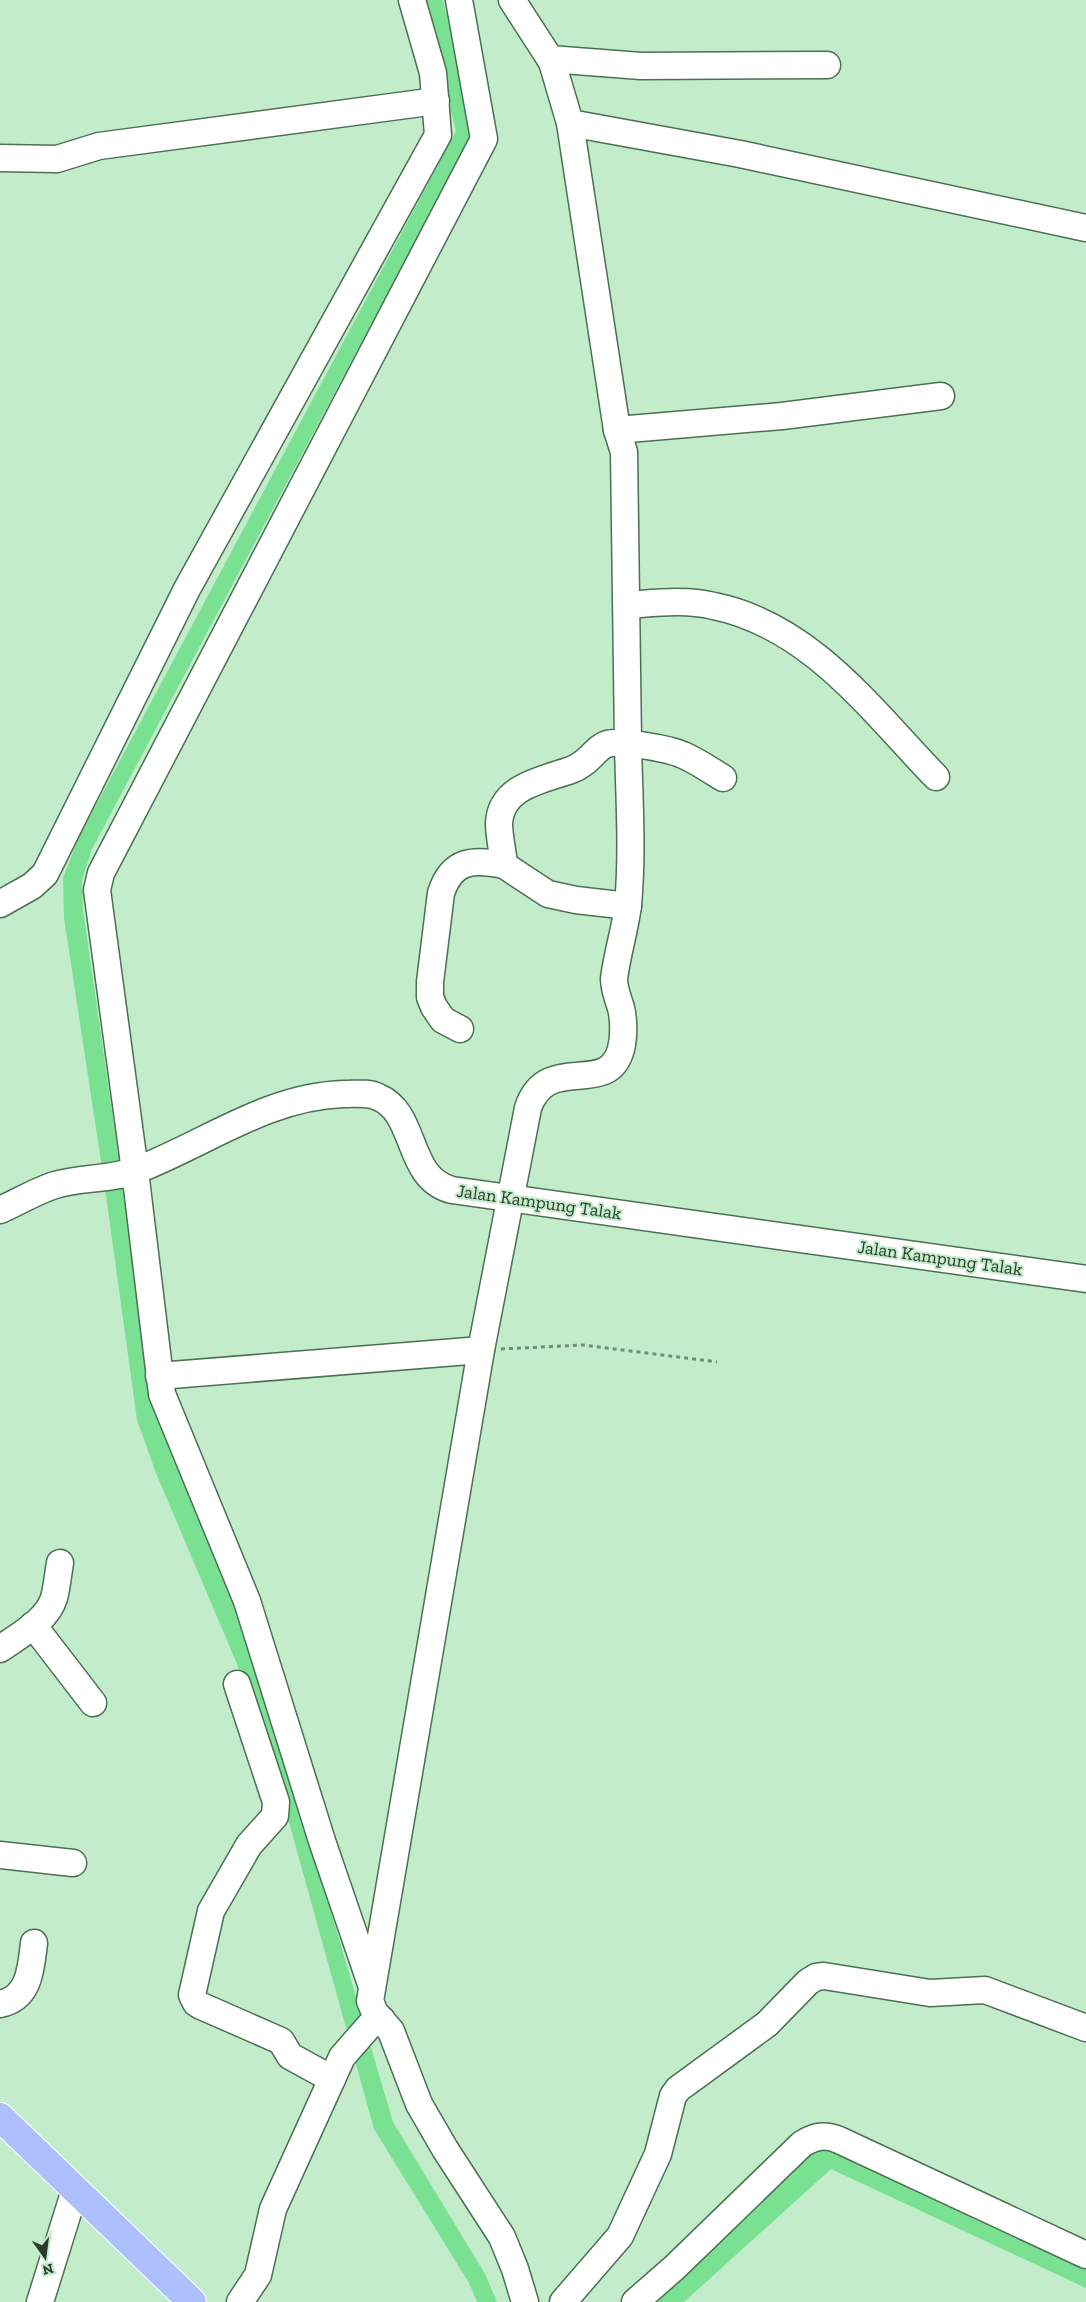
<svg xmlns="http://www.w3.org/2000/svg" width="1086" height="2302" viewBox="0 0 1086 2302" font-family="'Zilla Slab',serif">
<rect width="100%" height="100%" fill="#c3ecca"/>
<g fill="#7ae193">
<path d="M422 0H443L475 129 92 849 82 880 83 909 153 1399 262 1678 393 2122 485 2274 497 2302H477L469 2283 374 2129 287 1815 237 1664 156 1473 137 1420 104 1181 64 918 63 878 78 839 456 131Z"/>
<path d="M823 2143 1086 2266V2288L831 2169 684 2302H651Z"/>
</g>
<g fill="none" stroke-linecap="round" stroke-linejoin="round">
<g stroke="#4b7053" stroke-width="29">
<g id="minor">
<path d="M512 0 552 62 570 123 617 430 624 452C626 549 626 646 628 743 629 797 633 851 628 905 625 930 617 954 614 979 614 989 618 998 621 1008 624 1020 624 1037 621 1049 608 1099 547 1051 528 1108L481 1350 370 2001 375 2013 391 2031 419 2104 445 2149 502 2237 515 2269 525 2302"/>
<path d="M550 59 641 66 827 65"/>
<path d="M570 123 740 154 1086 228"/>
<path d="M0 158 57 159 99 146 436 101"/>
<path d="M617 430 782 416 941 396"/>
<path d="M627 605C656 603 685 599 714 606 811 626 871 710 936 777"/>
<path d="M0 904 32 886 45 874 187 589 438 135 433 73 412 0"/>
<path d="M628 906 576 900 548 894 504 865C503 852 499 837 499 823 501 786 543 780 571 770 589 764 596 747 607 744 621 740 670 749 683 755 697 761 710 770 723 778"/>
<path d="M460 1029 443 1020 434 1007 430 997V982L441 893C452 859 474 859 504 865"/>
<path d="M0 1210C18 1202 36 1191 55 1185 81 1177 111 1180 137 1170 205 1144 268 1096 344 1094 356 1094 368 1092 378 1097 418 1113 405 1178 452 1190L1086 1279"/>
<path d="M159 1376 481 1350"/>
<path d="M33 1625 93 1703"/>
<path d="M0 1649C18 1636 47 1621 54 1598 57 1587 58 1574 60 1563"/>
<path d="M237 1684 276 1802 275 1816 249 1845 211 1911 192 1995 196 2003 199 2005 281 2041 290 2056 332 2079"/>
<path d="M0 1855 73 1863"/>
<path d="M371 1984 322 1841 247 1601 162 1394 135 1171 97 890 101 873 484 139 459 0"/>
<path d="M0 2004C30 1998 31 1968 34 1943"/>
<path d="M40 2302 75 2190"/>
<path d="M240 2302 258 2275 273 2209 342 2057 370 2025 382 2020"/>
<path d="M563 2302 620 2236 658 2154 673 2096 678 2089 767 2024 808 1982 816 1977 824 1976 930 1993 985 1990 1086 2028"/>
<path d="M635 2302 674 2268 802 2144C815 2136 825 2134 839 2140L1086 2255"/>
</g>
</g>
<g stroke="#fff" stroke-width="30">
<path id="major" d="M0 2117 192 2302"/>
</g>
<path stroke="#728d77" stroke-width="3" stroke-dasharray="4 4" stroke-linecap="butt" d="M501 1349 583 1345 717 1362"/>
<use href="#minor" stroke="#fff" stroke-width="26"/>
<use href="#major" stroke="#adbffd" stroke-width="28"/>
</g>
<g text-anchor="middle" stroke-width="4" stroke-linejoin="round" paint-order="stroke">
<g font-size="18" fill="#2b3b2e" stroke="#c3ecca">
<text transform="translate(539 1202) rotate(8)" y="6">Jalan Kampung Talak</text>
<text transform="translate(940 1258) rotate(8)" y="6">Jalan Kampung Talak</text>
</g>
</g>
<g transform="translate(45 2257) rotate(166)" stroke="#c3ecca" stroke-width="4" paint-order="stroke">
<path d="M0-4L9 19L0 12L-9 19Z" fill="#2b3b2e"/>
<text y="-8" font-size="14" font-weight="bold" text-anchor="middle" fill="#2b3b2e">N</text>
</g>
</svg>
